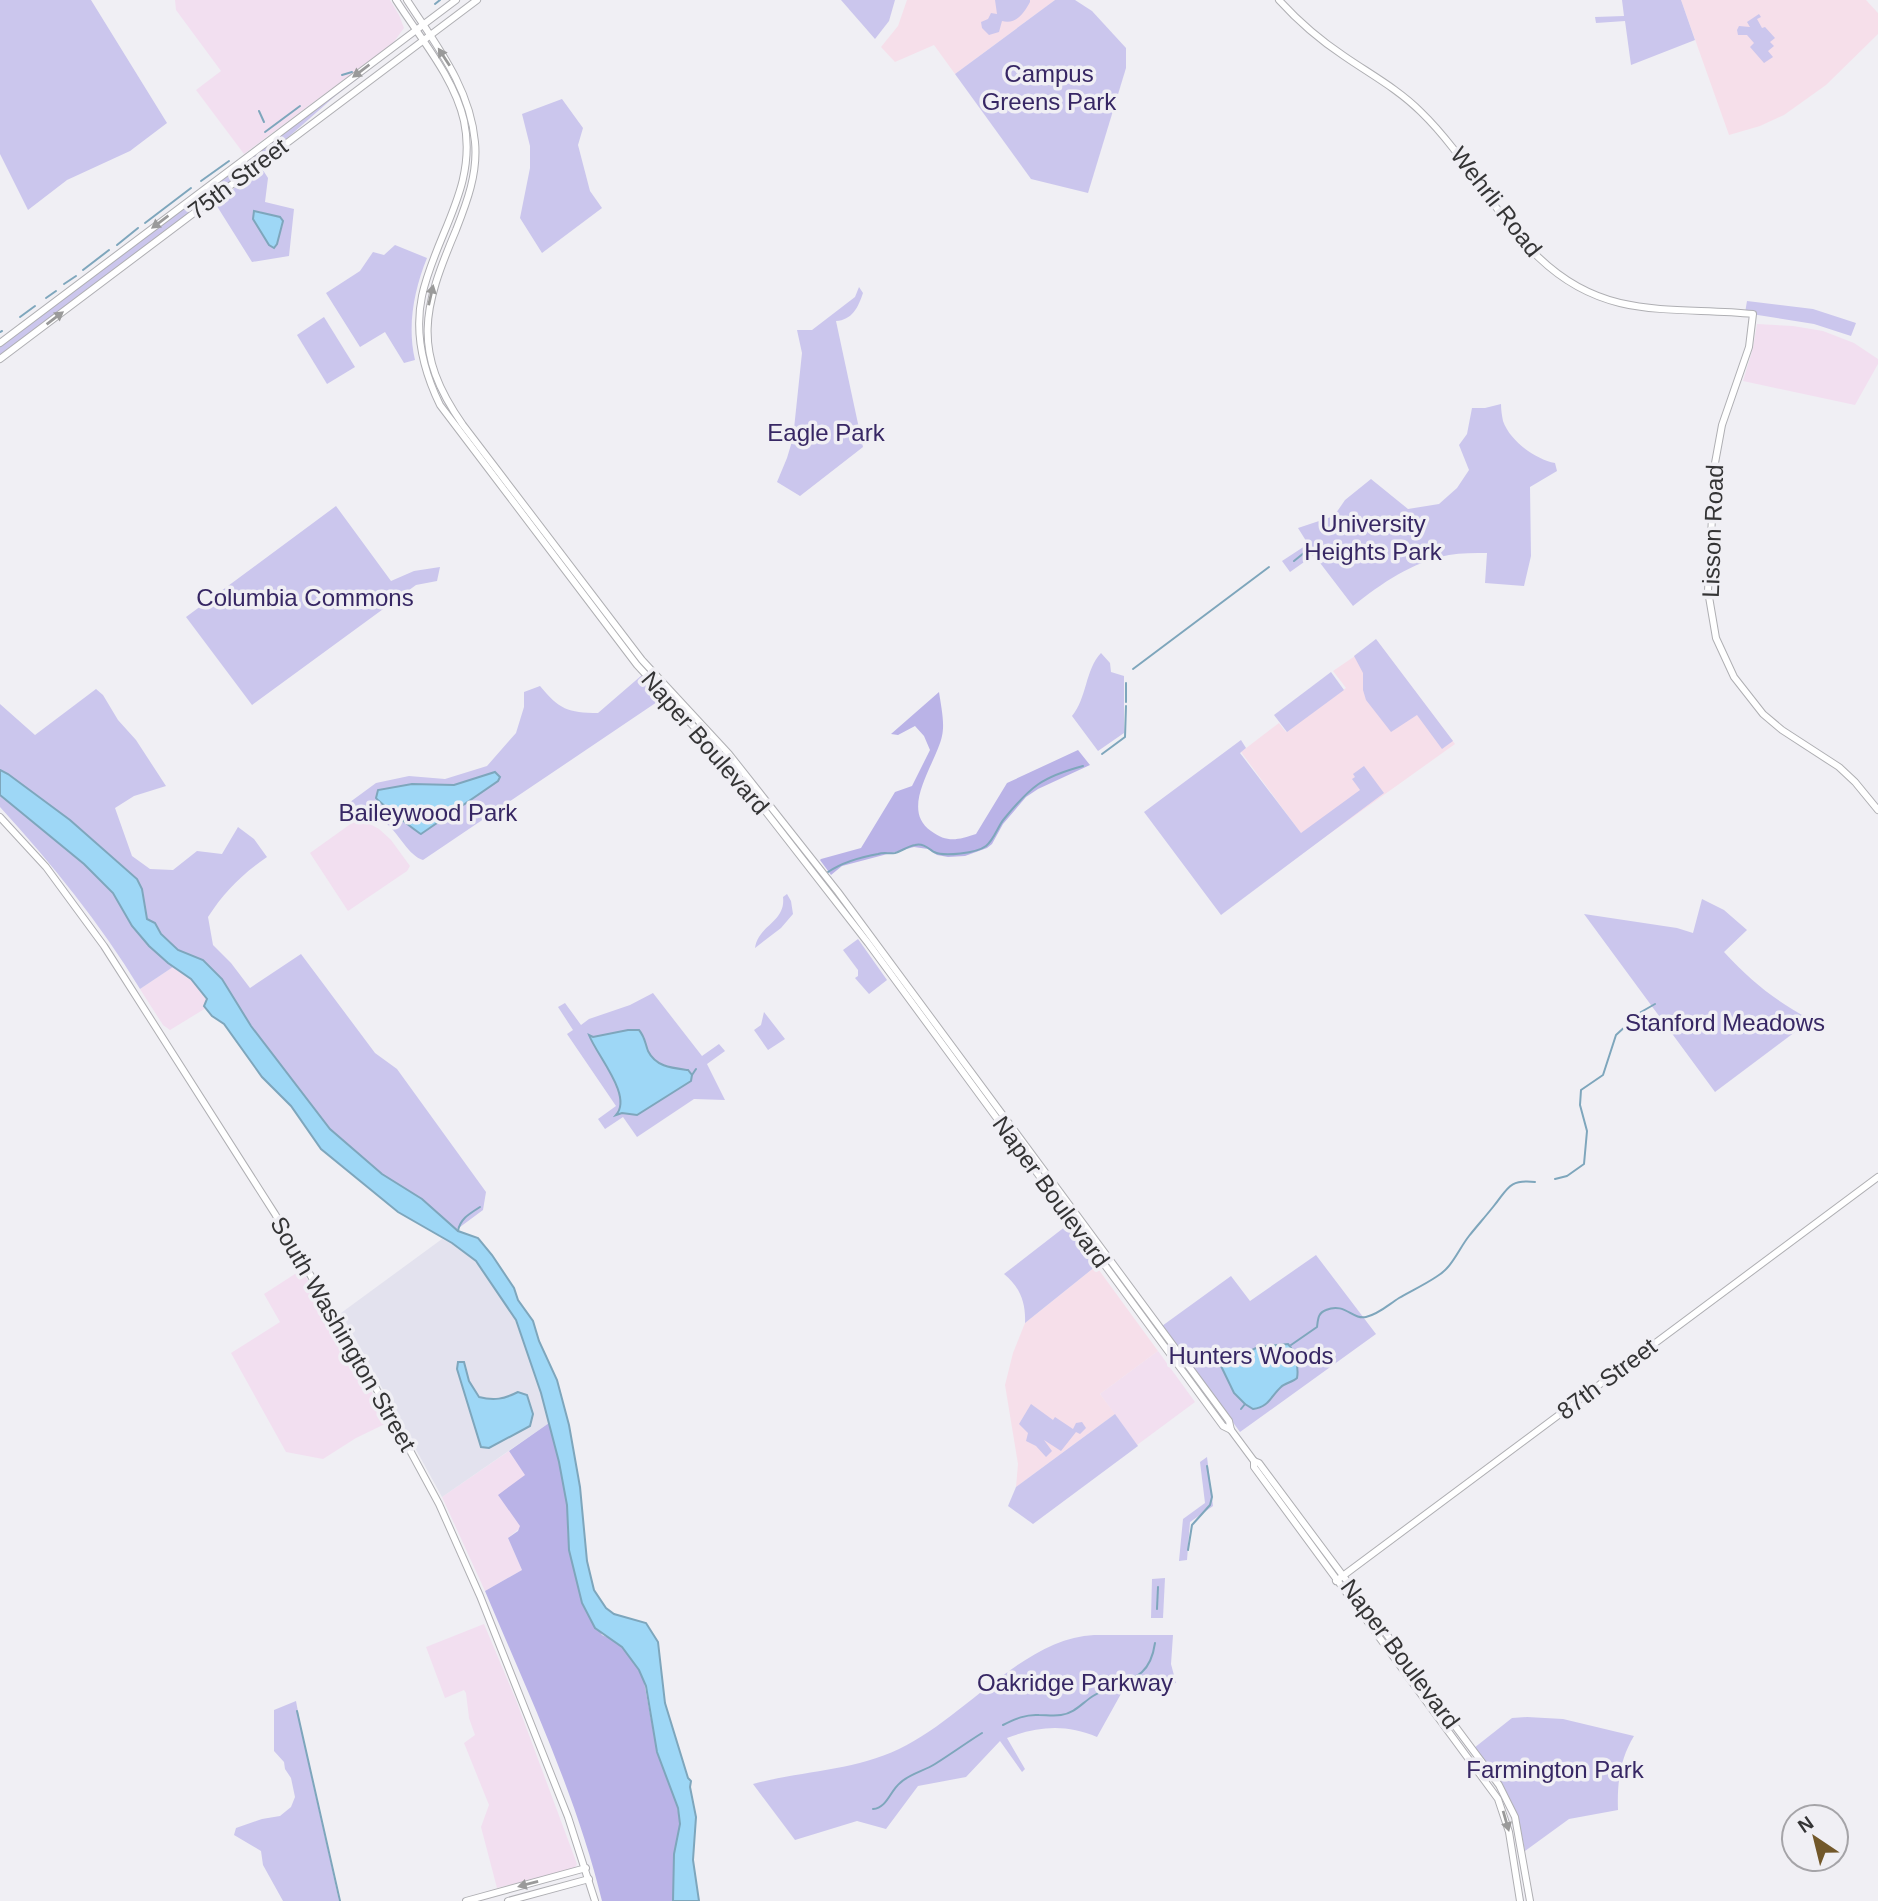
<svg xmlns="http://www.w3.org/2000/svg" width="1878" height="1901" viewBox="0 0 1878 1901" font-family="Helvetica,sans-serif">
<rect width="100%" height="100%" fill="#f0eff4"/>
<g fill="#f2dff0">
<path d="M175 0H390L399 15 404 28 393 43 244 154 196 90 221 71 176 10Z"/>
<path d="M1757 324 1793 326 1823 331 1854 343 1878 359V364L1855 405 1743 381 1753 348Z"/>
<path d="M359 818 379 829 391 840 410 866 407 871 348 911 310 853Z"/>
<path d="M173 967 191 979 207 1001 204 1006 206 1008 170 1030 163 1025 140 989Z"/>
<path d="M298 1272H302L306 1277 389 1422 356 1438 323 1459 286 1452 231 1353 280 1322 264 1294Z"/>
<path d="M1158 1351 1195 1402 1137 1445 1100 1394Z"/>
<path d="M509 1451 526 1475 520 1528 508 1538 522 1570 485 1591 442 1497Z"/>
<path d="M484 1624 516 1700 577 1864 574 1869 497 1888 481 1827 489 1805 464 1743 475 1735 469 1718 466 1693 464 1690 445 1698 426 1647Z"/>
</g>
<path fill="#e3e2ee" d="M442 1239 452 1243 476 1261 512 1312 533 1367 549 1423 442 1497 341 1313Z"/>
<g fill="#f6dfea">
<path d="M907 0H1055L955 74 934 45 895 62 881 47 898 26Z"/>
<path d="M1681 0H1866L1878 13V34L1826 85 1784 115 1760 126 1729 135Z"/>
<path d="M1377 641 1455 744 1311 847 1241 752 1279 723 1286 732 1346 688 1333 671Z"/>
<path d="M1096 1266 1158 1351 1100 1394 1115 1414 1016 1487 1018 1464 1005 1385 1013 1353 1025 1323Z"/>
</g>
<g fill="#cbc6ed" fill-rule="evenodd">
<path d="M0 0H91L167 123 130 151 67 180 28 210 0 154Z"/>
<path d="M841 0H895L889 21 875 39Z"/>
<path d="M995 0H1030V2C1024 13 1016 25 1002 21L999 32 989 35 982 28 981 22 988 19 991 13 997 14Z"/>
<path d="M1055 0H1075L1092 11 1126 48V68L1088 193 1031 179 955 74Z"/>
<path d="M1622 0H1681L1695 40 1631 65 1625 21 1596 23 1595 17 1624 16Z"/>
<path d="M1759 14 1761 17 1757 19 1762 28 1765 27 1775 38 1770 42 1774 46 1768 51 1773 57 1764 63 1750 47 1754 43 1747 35H1738L1737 30 1739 26 1750 27 1747 22Z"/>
<path d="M404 43 334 97 284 141 0 355V347Z"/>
<path d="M562 99 583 128 578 145 590 191 602 208 542 253 520 218 530 168V146L522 114Z"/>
<path d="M261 167 268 178 265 202 294 209 289 256 252 262 215 203ZM258 211 281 218 283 224 276 246 269 245C262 233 259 225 258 211Z"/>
<path d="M395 245 427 258C414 290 407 326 415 360L404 363 385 332 360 347 326 293 360 271 373 252 384 255Z"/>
<path d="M859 287 863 293C858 308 852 320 836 321L863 447 800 496 777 482 787 458 793 438 802 353 797 330H812L855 297Z"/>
<path d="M1747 301 1813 309 1856 323 1851 336 1814 324 1745 313Z"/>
<path d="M324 317 355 367 327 384 297 335Z"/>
<path d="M1501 404C1501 410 1502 416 1503 421 1510 441 1535 459 1555 463L1557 471 1530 487 1531 556 1524 586 1485 583 1487 553C1475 553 1461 553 1449 555 1412 562 1382 583 1353 606L1314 555 1290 572 1282 561 1308 544 1298 528 1334 516 1345 500 1371 479 1408 509 1439 504 1457 488 1469 470 1459 445 1467 434 1472 408H1485Z"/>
<path d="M336 506 391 581 414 571 440 567 437 581 416 585 252 705 186 617Z"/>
<path d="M1376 639 1453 741 1442 749 1417 715 1391 732 1366 700 1363 690V673L1354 656Z"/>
<path d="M1101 653 1110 663 1111 672 1124 676V733L1098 751 1072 716C1087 698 1085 670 1101 653Z"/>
<path d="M1331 672 1344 690 1287 732 1274 715Z"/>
<path d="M642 675 659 694 660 697 657 702 423 860C409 856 399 834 387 824 375 815 360 810 346 805L376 783 409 776 445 779 487 766 516 733 524 707V692L540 686C559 709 568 713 598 713Z"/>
<path d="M96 689 103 695 118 720 136 740 166 786 134 796 115 808 132 856 150 869 173 870 197 851 222 854 238 827 254 839 267 857C242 874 224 892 208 917L213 945 231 963 250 988 301 954 375 1053 397 1069 486 1192 483 1210 456 1230 452 1232 338 1153 188 961 173 967 140 989C100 923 52 864 0 807V704L35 735Z"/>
<path d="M1241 740 1246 748 1240 753 1301 833 1360 790 1352 779 1355 777 1353 774 1364 766 1384 793 1221 915 1144 812Z"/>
<path d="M787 894 791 901 793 914 781 928 755 948C758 925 786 922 783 897Z"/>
<path d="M1702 899 1724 910 1747 930 1724 952C1752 982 1774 1000 1811 1020L1715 1092 1584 914 1677 928 1693 933Z"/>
<path d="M858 939 887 980 869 994 855 978 858 976V970L843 950Z"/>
<path d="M653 993 702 1056 719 1044 725 1051 707 1064 725 1100 694 1099 637 1137 623 1117 605 1129 598 1119 616 1106 567 1034 573 1030 558 1007 565 1003 581 1025 589 1019 630 1005Z"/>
<path d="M764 1012 785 1039 768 1050 754 1030 761 1025Z"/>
<path d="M1066 1226 1096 1266 1025 1323C1026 1303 1020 1287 1004 1274Z"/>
<path d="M1316 1255 1376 1334 1240 1432 1162 1326 1231 1276 1250 1301Z"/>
<path d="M1031 1404 1053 1420 1055 1417 1073 1429 1076 1423 1082 1422 1086 1428 1080 1434 1076 1432 1061 1451 1044 1440 1052 1451 1046 1457 1036 1446 1026 1441 1028 1433 1019 1424Z"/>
<path d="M1115 1414 1138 1446 1033 1524 1008 1506 1016 1487Z"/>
<path d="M1207 1457 1213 1506 1190 1522 1187 1560 1179 1561 1183 1519 1205 1503 1200 1462Z"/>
<path d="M1165 1578 1163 1618H1151L1152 1579Z"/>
<path d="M1094 1635H1173L1171 1664 1176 1683 1122 1692 1097 1737C1066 1724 1039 1726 1007 1738L1025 1769 1022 1772 1000 1741 966 1777 918 1786 886 1829 857 1821 795 1840 753 1784C801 1771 853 1771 899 1749 963 1719 1024 1638 1094 1635Z"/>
<path d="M296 1701C308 1768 325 1834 339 1901H283L263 1865 261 1851 234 1835 236 1828 262 1819 280 1816 291 1807 295 1797 291 1778 285 1769 284 1762 274 1751V1710Z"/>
<path d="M1527 1717 1563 1719 1634 1736C1620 1759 1617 1783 1618 1810L1569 1819 1525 1851C1517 1803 1503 1785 1474 1748L1512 1718Z"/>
</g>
<g fill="#bab3e7">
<path d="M939 692C941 706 945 723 942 736 936 764 899 809 931 831 947 843 958 840 976 834L1007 783 1078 750 1090 765 1038 789 1026 797 1003 824 992 844 987 848 965 856 948 857 937 855 928 849 914 847 842 866 831 875 820 860 821 859 861 848 895 792 912 786 930 750 924 736 915 726 898 735 891 734Z"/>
<path d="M549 1423 559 1462 567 1505 568 1537 582 1603 602 1635 616 1641 622 1647 643 1676 657 1752 676 1800 680 1824 674 1854 673 1901H602C576 1794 528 1693 485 1591L522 1570 508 1538 518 1531 520 1526 498 1495 525 1475 509 1451Z"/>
</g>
<g fill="#9ed7f6" stroke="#7ea6bc" stroke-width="2">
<path d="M254 211 280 217 283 221 277 244 274 248 269 245 253 219Z"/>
<path d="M0 770 8 774 70 820 137 879 142 889 147 919 155 923 161 934 178 950 203 960 222 979 251 1026 330 1129 382 1174 422 1199 458 1231 478 1238 492 1255 514 1288 518 1300 533 1321 539 1341 557 1380 569 1425 580 1487 587 1561 594 1590 606 1608 614 1614 646 1623 658 1642 665 1703 688 1778 691 1781 690 1787 696 1817 693 1860 699 1901H673L674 1854 680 1824 678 1808 657 1752 646 1686 639 1670 622 1647 595 1628 582 1603 569 1550 567 1505 559 1462 541 1393 516 1320 476 1261 452 1243 398 1212 321 1149 291 1106 262 1077 224 1024 212 1016 204 1006 207 999 191 979 168 963 149 946 132 926 113 893 84 864 0 795Z"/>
<path d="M495 772 500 777 498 781 421 834C418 833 378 801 376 798L378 790 412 784 454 785Z"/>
<path d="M628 1030H639C645 1037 645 1043 648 1051 656 1067 672 1068 688 1070L692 1075 691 1081 637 1115 622 1113 616 1115C633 1096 597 1056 589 1035L593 1037Z"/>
<path d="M1288 1344C1295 1351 1299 1368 1297 1378 1293 1382 1285 1383 1281 1387 1271 1396 1269 1407 1253 1409L1245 1404 1234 1393 1221 1366 1222 1361 1227 1357 1244 1354 1258 1347Z"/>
<path d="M458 1362H464L469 1381 479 1397C494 1401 504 1399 518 1392L527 1395 533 1414 530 1426 489 1448 481 1447 457 1369Z"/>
</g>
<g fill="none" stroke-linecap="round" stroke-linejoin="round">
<g stroke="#7ea6bc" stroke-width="2">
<path d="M435 4 440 0"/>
<path d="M342 75 352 72"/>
<path d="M259 111 264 122"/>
<path d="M265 132 300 106"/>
<path d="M201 181 229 161"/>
<path d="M145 223 191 188"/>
<path d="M117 245 138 228"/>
<path d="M83 270 109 250"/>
<path d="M64 284 76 276"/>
<path d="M46 298 56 291"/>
<path d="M20 317 35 306"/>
<path d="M0 332 2 331"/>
<path d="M1294 561 1310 548"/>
<path d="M1133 669 1269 567"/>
<path d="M1126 683V702"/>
<path d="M1102 754 1125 737 1126 706"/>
<path d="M828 872C843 862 861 857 878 854 884 852 889 854 895 853 902 851 908 846 915 845 923 843 928 848 934 852 944 857 977 853 986 846 994 840 998 826 1004 819 1031 786 1042 777 1083 766"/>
<path d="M692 1075 696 1069"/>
<path d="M1555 1179 1567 1176 1584 1164 1587 1131 1580 1105 1581 1090 1603 1075 1616 1035 1641 1012 1655 1004"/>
<path d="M458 1231C460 1219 469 1214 480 1207"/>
<path d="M1291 1345 1317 1327C1318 1319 1318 1313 1326 1310 1345 1302 1352 1320 1366 1317 1379 1314 1388 1305 1399 1298 1411 1291 1424 1285 1436 1277 1452 1268 1458 1250 1469 1236 1477 1226 1485 1217 1493 1207 1508 1189 1508 1179 1535 1182"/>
<path d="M1241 1409 1245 1404"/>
<path d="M1188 1550 1192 1525 1210 1505 1212 1497 1207 1466"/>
<path d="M1157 1609 1158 1587"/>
<path d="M297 1711 340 1901"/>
<path d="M1003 1725C1015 1719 1026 1714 1039 1715 1046 1715 1054 1716 1061 1715 1075 1713 1082 1703 1093 1696 1122 1678 1149 1685 1155 1643"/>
<path d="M873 1809C887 1808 890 1791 900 1783 909 1774 924 1771 935 1764 951 1754 966 1743 982 1733"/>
</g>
<g stroke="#afafb3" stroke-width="8">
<g id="secondary">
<path d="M396 0C420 38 454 77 464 121 478 187 435 235 422 296 414 334 423 370 440 405L637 665 731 767 868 943 1223 1426 1231 1430"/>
<path d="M407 0C436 45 470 87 475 142 478 173 467 202 456 230 423 308 411 351 463 425L642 660 729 754 838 892 1229 1421 1231 1430 1254 1461 1259 1463 1499 1785 1515 1817 1530 1901"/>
<path d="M1279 0C1298 21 1320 40 1344 56 1370 74 1398 89 1421 112 1489 178 1519 279 1620 303 1663 313 1709 309 1753 314L1749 347 1722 425 1715 463 1708 591 1716 638 1734 677 1763 714 1782 730 1839 767 1855 782 1878 810"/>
<path d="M0 343 456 0"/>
<path d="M0 359 477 0"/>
<path d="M0 817 46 867 104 946 275 1214 381 1397 439 1504 480 1596 568 1817 595 1901"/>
<path d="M1254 1461V1467L1498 1799 1509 1832 1520 1901"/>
<path d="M1336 1581 1878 1177"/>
<path d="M466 1901 586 1868"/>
<path d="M508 1901 589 1879"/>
</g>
</g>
<use href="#secondary" stroke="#fff" stroke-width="6"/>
</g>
<defs><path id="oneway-solid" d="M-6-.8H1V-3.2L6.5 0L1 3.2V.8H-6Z" transform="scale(1.75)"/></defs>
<g fill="#9a9a9a">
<use href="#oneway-solid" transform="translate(444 57) rotate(-123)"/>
<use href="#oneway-solid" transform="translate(361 71) rotate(143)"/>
<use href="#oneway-solid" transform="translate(160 222) rotate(143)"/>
<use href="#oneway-solid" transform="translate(431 295) rotate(-77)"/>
<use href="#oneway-solid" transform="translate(55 318) rotate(-37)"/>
<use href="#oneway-solid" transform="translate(1506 1821) rotate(74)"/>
<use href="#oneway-solid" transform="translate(528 1884) rotate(165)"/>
</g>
<g text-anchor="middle" stroke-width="7" stroke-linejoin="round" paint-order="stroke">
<g font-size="24" fill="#372764" stroke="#f0eff4">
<text x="1049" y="82">Campus<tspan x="1049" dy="28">Greens Park</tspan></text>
<text x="826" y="441">Eagle Park</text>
<text x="1373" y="532">University<tspan x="1373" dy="28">Heights Park</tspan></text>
<text x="305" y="606">Columbia Commons</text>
<text x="428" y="821">Baileywood Park</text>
<text x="1725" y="1031">Stanford Meadows</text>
<text x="1251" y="1364">Hunters Woods</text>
<text x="1075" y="1691">Oakridge Parkway</text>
<text x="1555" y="1778">Farmington Park</text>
</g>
<g font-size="24" fill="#343435" stroke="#f0eff4">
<text transform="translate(238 179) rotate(-37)" y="8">75th Street</text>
<text transform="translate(1496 202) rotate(52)" y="8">Wehrli Road</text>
<text transform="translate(1713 531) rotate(-88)" y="8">Lisson Road</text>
<text transform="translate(705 743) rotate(49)" y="8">Naper Boulevard</text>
<text transform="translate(1051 1192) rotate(54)" y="8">Naper Boulevard</text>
<text transform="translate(343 1334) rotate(60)" y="8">South Washington Street</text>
<text transform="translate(1607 1379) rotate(-37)" y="8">87th Street</text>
<text transform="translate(1400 1654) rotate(53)" y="8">Naper Boulevard</text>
</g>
</g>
<g transform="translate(1815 1838) rotate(325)"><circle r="33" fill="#f0eff4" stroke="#a5a4a8" stroke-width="2"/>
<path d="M0-5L12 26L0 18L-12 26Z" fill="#72582a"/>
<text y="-10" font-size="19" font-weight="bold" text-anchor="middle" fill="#343435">N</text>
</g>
</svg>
